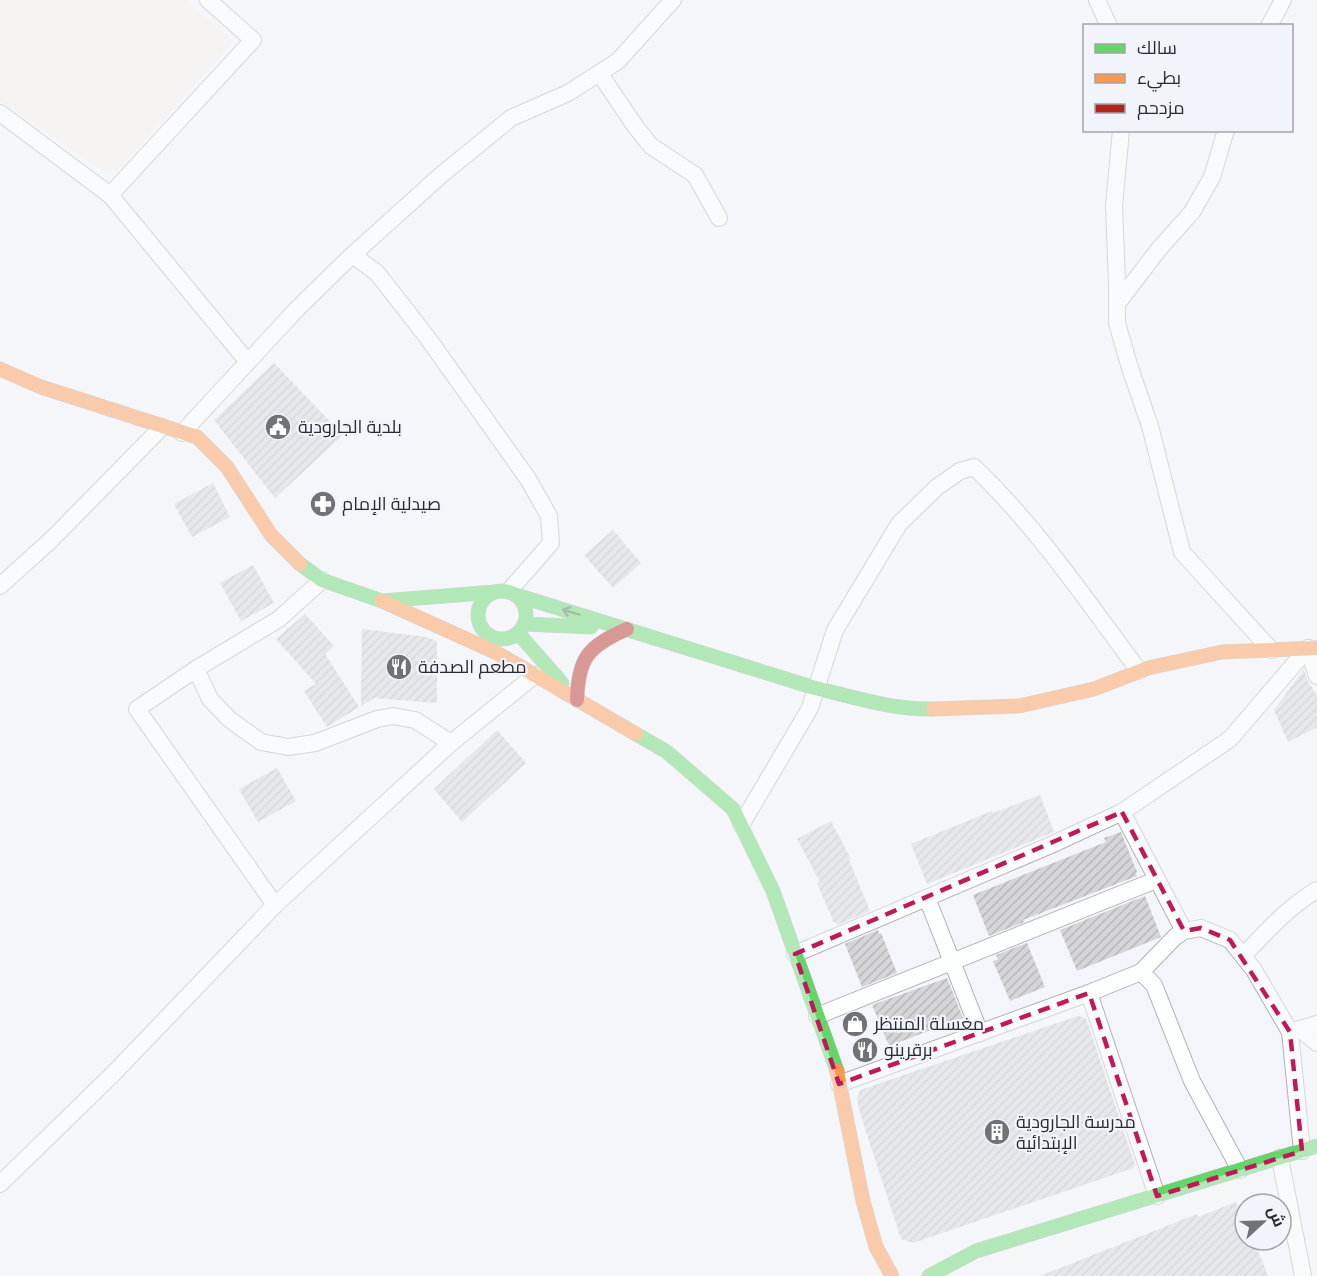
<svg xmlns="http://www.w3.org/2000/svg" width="1317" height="1276" viewBox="0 0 1317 1276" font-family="Ubuntu,Cairo,sans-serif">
<defs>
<pattern id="building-hatch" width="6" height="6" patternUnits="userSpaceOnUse" patternTransform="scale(1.5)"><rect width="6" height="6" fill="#d5d4d7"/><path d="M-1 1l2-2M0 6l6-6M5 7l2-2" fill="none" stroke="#b7b6b9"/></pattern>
</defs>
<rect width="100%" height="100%" fill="#f4f5fa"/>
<path fill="#f3efe6" d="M0 0H186L233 42 120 168 104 172 0 101Z"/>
<g fill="url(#building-hatch)">
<path d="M274 363 343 435 275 498 214 420Z"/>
<path d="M213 483 230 517 192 537 174 504Z"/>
<path d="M613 530 641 563 613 588 584 555Z"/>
<path d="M253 565 274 603 241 621 220 583Z"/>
<path d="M305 614 334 646 325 654 359 707 327 727 304 691 316 684 276 639Z"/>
<path d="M362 629 426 637 437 641V703L374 698 361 706Z"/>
<path d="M1304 669 1307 680 1317 696V727L1288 742 1274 710Z"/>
<path d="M497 730 526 763 462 822 434 789Z"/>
<path d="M277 768 296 801 258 822 239 789Z"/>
<path d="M1040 795 1054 832 927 884 911 844 992 811 993 813Z"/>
<path d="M831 821 851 859 849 860 870 911 837 925 836 922 834 923 817 883 820 882 797 839Z"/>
<path d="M1121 832 1137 872 1136 873 1137 876 1023 920 1024 922 989 936 973 895 1106 842 1104 838Z"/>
<path d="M1145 896 1161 937 1077 971 1060 930Z"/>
<path d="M878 930 879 934 881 933 897 973 862 987 845 944Z"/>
<path d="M1027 943 1045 987 1010 1001 993 961 998 959 996 955Z"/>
<path d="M947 978 963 1018 889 1046 872 1005Z"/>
<path d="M1078 1016 1086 1018 1135 1165 1133 1168 913 1243 901 1239 860 1113 857 1099 860 1090Z"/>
<path d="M1236 1202 1245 1224V1240H1251L1255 1249 1257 1248 1268 1276H1040L1197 1214 1198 1217Z"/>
</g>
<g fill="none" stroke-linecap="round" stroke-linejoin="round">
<g stroke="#b0b1b4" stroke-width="18">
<g id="street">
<path d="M208 0 253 40 110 195 247 361"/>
<path d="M1097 0 1109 26"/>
<path d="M1269 26 1283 0"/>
<path d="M600 74 635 126 651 146 695 175 719 218"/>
<path d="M0 113 110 195"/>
<path d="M1121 130 1114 206 1117 283V323L1130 368 1150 426 1182 552 1271 650"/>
<path d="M353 255 377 273 427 337 528 479 549 516 551 543 509 591"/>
<path d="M1117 304 1159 249 1192 212 1212 177 1226 130"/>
<path d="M182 433 297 309 347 260 440 176 511 118 568 93 618 61 673 0"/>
<path d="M322 580 279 619 196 669 210 699 229 719 261 742 288 747 315 743 377 719 393 716 415 720 451 743 535 675"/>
<path d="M0 586 52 539 162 427"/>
<path d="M1308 648 1317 676"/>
<path d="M196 669 137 709 275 905 451 743"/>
<path d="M1122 812 1184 931"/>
<path d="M741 825 810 708 835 630 899 524 937 487 960 471 974 467C1037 527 1087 601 1139 671"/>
<path d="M927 898 980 1033"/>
<path d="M795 954 1051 845 1122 812 1230 739 1308 648"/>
<path d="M1243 956C1266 932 1288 907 1317 890"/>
<path d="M1141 972 1175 937 1184 931 1201 928 1230 940 1254 970 1290 1032 1302 1151"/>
<path d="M1089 993 1141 972 1154 985 1192 1081 1240 1170"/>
<path d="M817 1016 1156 880"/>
<path d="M1300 1029 1317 1043"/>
<path d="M1290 1032 1317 1024"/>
<path d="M839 1084 1089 993 1157 1196"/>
<path d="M1280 1158 1303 1276"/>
<path d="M0 1184 113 1074 275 905"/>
</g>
</g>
<g stroke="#b0b1b4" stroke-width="15">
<g id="fast">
<path d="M300 564 322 580 382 601 494 592"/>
<circle cx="502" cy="615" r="24"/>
<path d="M516 595 815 688C853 697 894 710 933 709"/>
<path d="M525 624 591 627"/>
<path d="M518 633 562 683"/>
<path d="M636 734 667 752 733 809 773 891 837 1071"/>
<path d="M929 1276 976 1251 1317 1146"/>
</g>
</g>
<g stroke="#b0b1b4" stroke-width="15">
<g id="slow">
<path d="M0 369 41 387 197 437 227 467 271 535 300 564"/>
<path d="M382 601 497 653 636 734"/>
<path d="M933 709 1019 706 1094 689 1148 668 1222 652 1317 648"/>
<path d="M837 1071 863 1201 876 1247 892 1276"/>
</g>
</g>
<g stroke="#b0b1b4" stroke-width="15">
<path id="jam" d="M577 700C578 657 589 646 627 629"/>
</g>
<use href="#street" stroke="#fdfefe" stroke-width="16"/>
<use href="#fast" stroke="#63d668" stroke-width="14"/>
<use href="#slow" stroke="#ff974d" stroke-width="14"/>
<use href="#jam" stroke="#b3261e" stroke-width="14"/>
</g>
<defs><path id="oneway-shaft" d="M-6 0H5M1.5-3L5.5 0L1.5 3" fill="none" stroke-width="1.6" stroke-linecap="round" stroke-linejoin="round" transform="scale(1.5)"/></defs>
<use stroke="#447848" href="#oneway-shaft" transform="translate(571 612) rotate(-163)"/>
<path d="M0 0H1317V1276H0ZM1122 812 1184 931 1201 928 1230 940 1290 1032 1302 1151 1157 1196 1089 993 839 1084 795 954Z" fill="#f4f5fa" fill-opacity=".55" fill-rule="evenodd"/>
<path fill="none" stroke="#c2185b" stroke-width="4.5" stroke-dasharray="12 8" stroke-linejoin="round" d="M1122 812 1184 931 1201 928 1230 940 1290 1032 1302 1151 1157 1196 1089 993 839 1084 795 954Z"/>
<defs>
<g id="civic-disc" transform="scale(1.35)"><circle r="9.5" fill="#717275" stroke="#f2f4fc"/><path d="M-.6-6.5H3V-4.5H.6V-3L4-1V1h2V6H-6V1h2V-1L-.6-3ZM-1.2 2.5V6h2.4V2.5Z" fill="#fff"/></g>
<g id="pharmacy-disc" transform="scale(1.35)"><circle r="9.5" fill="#717275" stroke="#f2f4fc"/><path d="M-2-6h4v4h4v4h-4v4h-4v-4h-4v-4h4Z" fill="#fff"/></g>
<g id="restaurant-disc" transform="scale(1.35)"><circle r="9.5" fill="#717275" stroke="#f2f4fc"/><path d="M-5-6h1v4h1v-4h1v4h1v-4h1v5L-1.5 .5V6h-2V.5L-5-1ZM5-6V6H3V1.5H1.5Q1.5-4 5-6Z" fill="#fff"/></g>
<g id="shop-disc" transform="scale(1.35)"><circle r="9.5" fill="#717275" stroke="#f2f4fc"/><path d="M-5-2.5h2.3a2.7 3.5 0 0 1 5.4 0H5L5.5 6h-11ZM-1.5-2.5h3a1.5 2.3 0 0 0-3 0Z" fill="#fff"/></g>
<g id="building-disc" transform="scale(1.35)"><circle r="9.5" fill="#717275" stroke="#f2f4fc"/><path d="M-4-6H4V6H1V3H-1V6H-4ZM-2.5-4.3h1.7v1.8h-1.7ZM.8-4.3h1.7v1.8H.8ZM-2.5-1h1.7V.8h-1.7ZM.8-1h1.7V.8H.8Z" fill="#fff"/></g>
</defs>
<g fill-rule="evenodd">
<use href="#civic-disc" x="278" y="427"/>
<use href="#pharmacy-disc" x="323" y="504"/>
<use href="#restaurant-disc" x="399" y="667"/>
<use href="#shop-disc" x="855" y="1024"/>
<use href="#restaurant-disc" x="865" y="1050"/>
<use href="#building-disc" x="997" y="1132"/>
</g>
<g text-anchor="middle" stroke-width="4.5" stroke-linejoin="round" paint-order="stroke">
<g font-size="18" fill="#2a2b2e" stroke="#f2f4fc" text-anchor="start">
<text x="298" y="433">بلدية الجارودية</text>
<text x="342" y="510">صيدلية الإمام</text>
<text x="418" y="673">مطعم الصدفة</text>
<text x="874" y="1030">مغسلة المنتظر</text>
<text x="884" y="1056">برقرينو</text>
<text x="1016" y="1128">مدرسة الجارودية<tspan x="1016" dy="21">الإبتدائية</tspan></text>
</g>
</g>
<rect x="1083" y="24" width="210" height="108" fill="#f2f4fc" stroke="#a2a4aa" stroke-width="1.5"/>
<rect x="1095" y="44" width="30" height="9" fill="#63d668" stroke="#a2a4aa" stroke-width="1.5"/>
<text x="1137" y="54" font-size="18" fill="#2a2b2e">سالك</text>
<rect x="1095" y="74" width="30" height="9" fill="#ff974d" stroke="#a2a4aa" stroke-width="1.5"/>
<text x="1137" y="84" font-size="18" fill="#2a2b2e">بطيء</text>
<rect x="1095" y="104" width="30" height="9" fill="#b3261e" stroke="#a2a4aa" stroke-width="1.5"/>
<text x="1137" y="114" font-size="18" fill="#2a2b2e">مزدحم</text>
<g transform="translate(1263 1222) rotate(68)"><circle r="28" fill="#f2f4fc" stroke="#a2a4aa" stroke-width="1.5"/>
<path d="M0-4.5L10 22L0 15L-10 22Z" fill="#717275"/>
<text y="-9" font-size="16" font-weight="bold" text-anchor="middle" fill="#2a2b2e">ش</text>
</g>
</svg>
